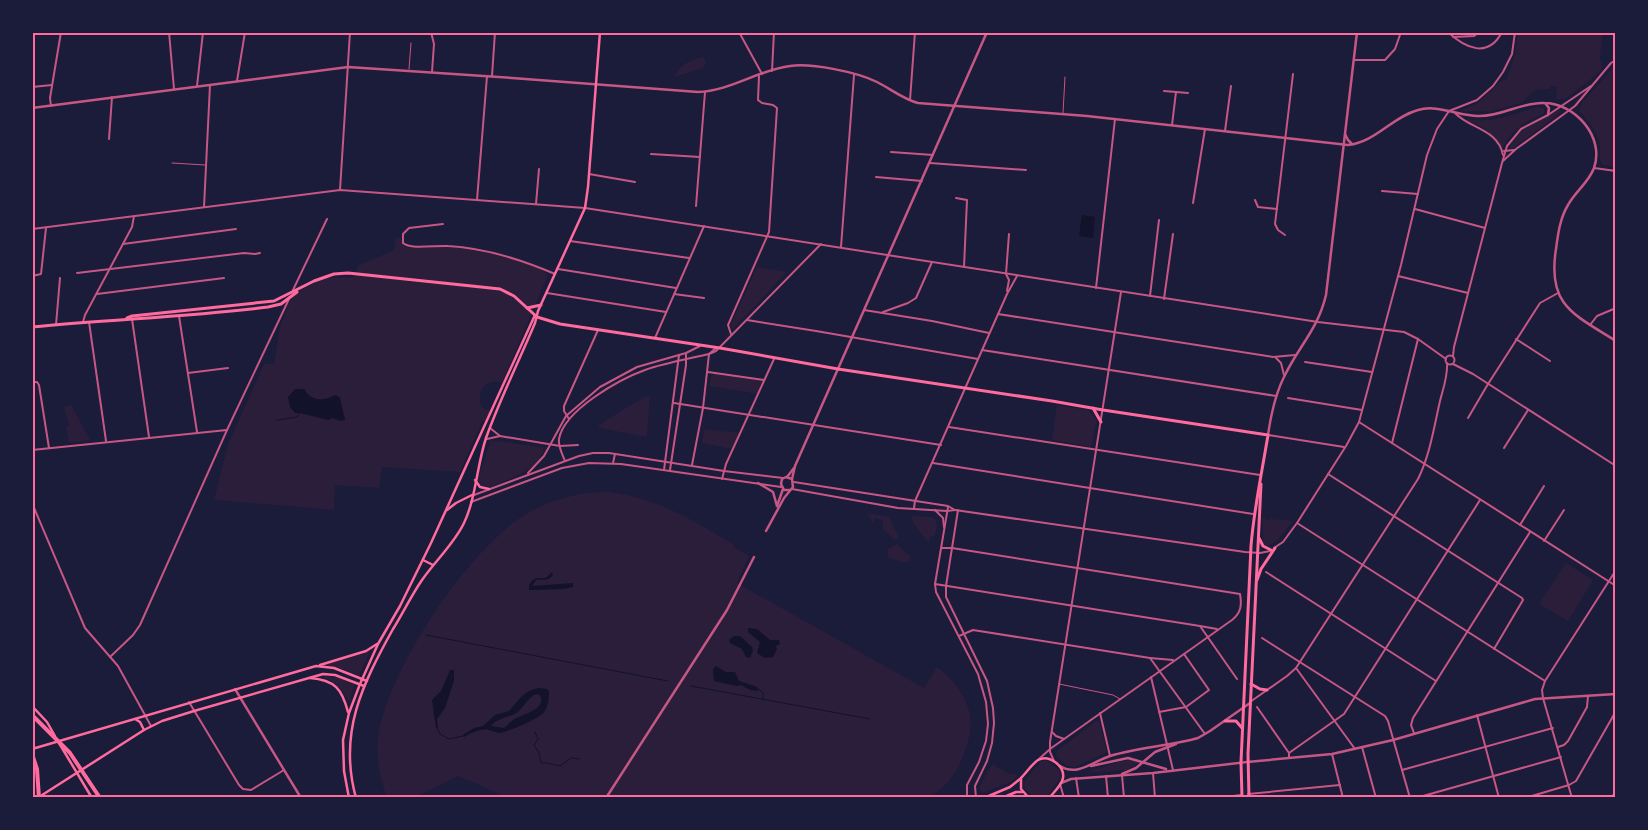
<svg xmlns="http://www.w3.org/2000/svg" width="1648" height="830" viewBox="0 0 1648 830" font-family="Raleway,sans-serif">
<rect width="100%" height="100%" fill="#1b1b3a"/>
<g fill="#2a1e3b">
<path d="M1518 33H1603L1600 57 1602 69 1594 77 1565 99H1556L1557 87 1551 86 1550 89 1535 90 1521 103 1492 111H1463L1462 110 1478 103 1501 81 1507 79 1515 54Z"/>
<path d="M704 57 706 63 703 68 675 77C677 65 693 59 704 57Z"/>
<path d="M1615 66V167L1603 165C1598 159 1601 149 1599 141 1595 129 1587 119 1579 110L1582 103Z"/>
<path d="M1537 107 1544 108V113C1526 122 1512 129 1503 148L1486 129 1468 121V119C1491 124 1515 114 1537 107Z"/>
<path d="M1558 110 1560 111 1555 117 1515 147 1509 149C1516 127 1541 122 1558 110Z"/>
<path d="M396 238H401C402 243 403 246 407 247 417 250 432 246 442 246 468 246 530 257 548 275L502 383C486 378 477 390 481 406L485 409 491 411 486 421 483 420 460 472 382 467 379 488 335 485 334 510 214 500 228 444 264 364H274L280 327 293 294 324 278 355 277 358 266 394 250Z"/>
<path d="M757 267 787 272 733 329 730 326Z"/>
<path d="M717 373 763 381 758 394 709 386 711 376Z"/>
<path d="M650 395 647 437 599 428V425L634 403Z"/>
<path d="M71 405 90 440 69 443 66 426 69 425 64 407Z"/>
<path d="M1057 405 1088 410 1097 420 1091 447 1052 440Z"/>
<path d="M704 429 741 433 733 449 702 443Z"/>
<path d="M491 440 539 447 543 448 544 452C532 473 510 479 489 487L481 486 478 479Z"/>
<path d="M609 492C660 499 690 519 733 544V546L749 556 737 583 924 688 937 667 941 670C954 681 966 696 970 714 975 740 952 797 921 797L920 796 914 798H509L458 776 416 797 387 798C380 778 376 758 378 738 387 670 470 546 529 512 554 499 581 491 609 492Z"/>
<path d="M867 513 889 517 899 538 895 540 883 530V520L875 518 873 523Z"/>
<path d="M912 516 932 517 935 519 937 525 935 536 930 537 929 543 913 523Z"/>
<path d="M1262 517 1269 521 1271 519 1293 521 1278 540 1268 546 1265 545 1263 541Z"/>
<path d="M897 544 910 556 911 559 907 562H900L888 557V549Z"/>
<path d="M1566 563 1593 580 1568 621 1539 604Z"/>
<path d="M371 649 359 676 343 669 325 665 362 654Z"/>
<path d="M324 676 339 678 355 685 349 702C344 691 336 682 323 677Z"/>
<path d="M1096 721H1098L1100 724 1107 752 1075 767C1067 768 1061 762 1056 755L1057 751Z"/>
<path d="M1046 760 1059 770 1061 778 1046 797H1034L1025 789 1024 782 1040 762Z"/>
<path d="M1130 760 1139 763 1126 770 1084 773 1115 763Z"/>
<path d="M992 764 1010 774H1015L1018 776 1011 782 982 793 979 788Z"/>
</g>
<g fill="#12122b" fill-rule="evenodd">
<path d="M1082 215 1095 217 1093 238 1079 236Z"/>
<path d="M295 389H304C312 402 323 401 336 395L340 398 345 420 340 421 333 418 328 420 304 414 295 413 290 407 288 397Z"/>
<path d="M552 572 553 575C548 582 543 579 536 580L532 586 573 583V587L563 589 529 590V585C533 577 538 578 546 578Z"/>
<path d="M748 628 757 629 770 640H779L780 644 776 646 777 649 773 657 765 658 757 653 760 642 748 632Z"/>
<path d="M734 636H740L752 647 753 651 750 658 746 657 742 649 730 643 729 640Z"/>
<path d="M716 666 726 672H735L739 681 757 687 759 691 750 690 741 685 737 686 714 681 713 669Z"/>
<path d="M450 670H454V681L445 708 437 719 438 728H436L432 700 441 691Z"/>
<path d="M538 688 547 689 549 692C549 698 548 706 545 711 541 718 510 731 500 733 496 733 494 731 489 730 481 728 471 733 464 737L463 735 474 728 483 726 495 715 509 711 521 697 529 691ZM536 694 540 695C547 710 522 714 513 720 510 722 507 726 504 728L491 726C497 718 508 718 516 713 524 708 527 698 536 694Z"/>
</g>
<g fill="none" stroke-linecap="round" stroke-linejoin="round">
<g stroke="#12122b" stroke-width="1">
<path d="M277 420 297 417 299 415"/>
<path d="M426 635 668 681"/>
<path d="M691 686 870 719"/>
<path d="M759 689 763 693V700"/>
<path d="M437 728 440 734 449 739 463 736"/>
<path d="M535 732 538 739 534 745 539 753 541 763H547L560 766 571 758 580 759"/>
</g>
<g stroke="#c65784" stroke-width="1">
<path d="M409 69 411 43"/>
<path d="M1063 113 1065 77"/>
<path d="M172 163 205 165"/>
<path d="M1059 684 1113 695 1120 699"/>
</g>
<g stroke="#c65784" stroke-width="2">
<path d="M169 32 174 89"/>
<path d="M431 32 434 44 432 72"/>
<path d="M739 32 762 74"/>
<path d="M1448 32C1465 48 1488 59 1502 32"/>
<path d="M1453 37 1474 36 1479 32"/>
<path d="M1355 60H1385L1395 49 1401 32"/>
<path d="M772 71 774 32"/>
<path d="M492 76 495 32"/>
<path d="M237 81 245 32"/>
<path d="M197 86 203 32"/>
<path d="M32 87 52 85"/>
<path d="M1164 91 1188 93"/>
<path d="M910 100 915 32"/>
<path d="M51 106 50 98 61 32"/>
<path d="M1455 113C1470 129 1498 129 1503 155"/>
<path d="M1172 125 1176 92"/>
<path d="M1225 131 1231 86"/>
<path d="M109 139 112 97"/>
<path d="M1504 151 1514 150"/>
<path d="M891 152 933 155"/>
<path d="M651 154 700 157"/>
<path d="M1503 161 1516 149 1575 106 1611 63 1616 60"/>
<path d="M930 163 1026 170"/>
<path d="M1594 168 1616 171"/>
<path d="M589 174 635 182"/>
<path d="M876 177 922 181"/>
<path d="M340 190 350 32"/>
<path d="M1382 191 1418 194"/>
<path d="M956 198 967 200 964 267"/>
<path d="M477 200 487 76"/>
<path d="M1255 200 1258 207 1277 209"/>
<path d="M1193 203 1205 129"/>
<path d="M536 204 539 169"/>
<path d="M696 206 705 92"/>
<path d="M204 207 210 85"/>
<path d="M1415 209 1485 228"/>
<path d="M443 224 409 228 403 234V243C411 250 436 245 448 246 486 248 520 259 555 274"/>
<path d="M32 229 340 190 585 208 1318 322 1404 332 1418 339 1446 359"/>
<path d="M1285 235 1278 230 1275 224 1293 74"/>
<path d="M570 241 689 258"/>
<path d="M123 244 236 229"/>
<path d="M841 247 854 75"/>
<path d="M558 269 676 288"/>
<path d="M77 273 244 253 255 254 260 253"/>
<path d="M32 276 41 274 46 228"/>
<path d="M1398 276 1468 293"/>
<path d="M1096 288 1115 119"/>
<path d="M293 290 327 219"/>
<path d="M1007 291 1009 280 1006 274 1009 234"/>
<path d="M547 293 666 312"/>
<path d="M97 294 224 278"/>
<path d="M674 294 704 298"/>
<path d="M1150 296 1159 220"/>
<path d="M1164 299 1173 234"/>
<path d="M864 310 932 321 989 333"/>
<path d="M883 312 908 303 916 298 932 262"/>
<path d="M998 314 1273 357 1295 355"/>
<path d="M179 316 197 432"/>
<path d="M132 319 149 437"/>
<path d="M747 320 816 331 978 359"/>
<path d="M83 322 85 315 132 227 134 216"/>
<path d="M89 322 106 441"/>
<path d="M56 325 60 278"/>
<path d="M1590 325 1597 316 1616 308"/>
<path d="M731 334 728 325 769 232 777 108 773 105 762 103 758 100 759 76"/>
<path d="M655 338 704 226"/>
<path d="M1516 339 1550 361"/>
<path d="M982 350 1276 396"/>
<circle cx="1450" cy="360" r="4.5"/>
<path d="M1453 356 1454 347 1502 163 1507 146 1521 129 1548 115 1591 86"/>
<path d="M1276 358 1281 363 1284 375"/>
<path d="M1305 362 1372 372"/>
<path d="M1453 364 1473 374 1616 466"/>
<path d="M708 372 764 380"/>
<path d="M188 373 228 368"/>
<path d="M32 382H37L39 385 49 448"/>
<path d="M1288 398 1362 410"/>
<path d="M674 403 941 445"/>
<path d="M1468 418 1488 384 1540 303 1558 293"/>
<path d="M569 419 564 411V406L598 330"/>
<path d="M1359 422 1616 586"/>
<path d="M949 427 1260 475"/>
<path d="M490 428 500 436"/>
<path d="M1268 435 1344 447"/>
<path d="M487 439 500 436 560 446 578 445"/>
<path d="M1392 443 1418 339"/>
<path d="M1504 448 1528 410"/>
<path d="M32 450 227 430"/>
<path d="M565 461C562 454 558 446 559 439 564 410 620 379 645 370 665 363 688 359 709 354L716 351 821 244"/>
<path d="M613 463 615 454"/>
<path d="M933 463 1253 514"/>
<path d="M692 465 703 408 709 354 716 348"/>
<path d="M664 470 679 355"/>
<path d="M670 470 686 365V354"/>
<path d="M528 473 544 456 566 416 600 387 637 367 686 353 700 346"/>
<path d="M1328 474 1522 598 1523 600 1494 649"/>
<path d="M722 479 726 464 774 359"/>
<path d="M794 482 948 506 955 510 1245 552 1260 553 1270 551"/>
<path d="M792 489 898 508 947 511 955 510"/>
<path d="M474 495 579 456 593 453H609L724 471 783 478"/>
<path d="M471 502 562 468 589 463 621 464 781 487"/>
<path d="M32 503 85 628 118 666 151 726"/>
<path d="M948 507 935 584 936 592 978 674 986 702 988 724 986 741 979 762 967 785V798"/>
<path d="M914 508 915 501 1007 294 1017 276"/>
<path d="M935 510 943 518 944 527"/>
<path d="M958 510 946 586V597L987 681 993 708 994 723 992 743 987 761 975 786 976 798"/>
<path d="M1297 523 1545 681"/>
<path d="M1520 525 1544 486"/>
<path d="M1544 541 1564 510"/>
<path d="M942 548H952L1240 594C1242 605 1241 613 1232 620L1050 749 1039 759"/>
<path d="M1274 548 1283 542 1297 523 1346 446 1359 422 1401 265 1427 155 1437 129 1449 111 1477 100 1493 86 1503 72 1512 54 1515 32"/>
<path d="M1266 572 1436 681"/>
<path d="M935 584 1200 626 1237 679"/>
<path d="M1200 626 1217 629"/>
<path d="M959 636 973 630 1150 658 1205 734"/>
<path d="M1262 638 1385 716 1388 721 1410 798"/>
<path d="M110 657 133 635 140 625 227 430 289 299"/>
<path d="M1150 658 1173 660"/>
<path d="M1296 668 1355 749"/>
<path d="M1151 677 1173 770"/>
<path d="M189 702 239 785 243 789 251 790 284 770"/>
<path d="M1250 702 1287 676 1296 668 1418 479C1430 455 1434 427 1440 401 1443 389 1448 376 1447 363"/>
<path d="M1257 707 1289 753V757"/>
<path d="M1159 712 1186 707 1209 690 1184 654"/>
<path d="M1100 713 1110 756"/>
<path d="M1477 715 1499 798"/>
<path d="M1052 732 1056 736 1064 739"/>
<path d="M1414 733 1411 725 1413 718 1530 532"/>
<path d="M1362 747 1376 798"/>
<path d="M1558 747 1564 745 1568 741 1587 707 1588 696"/>
<path d="M1289 753 1344 714 1480 500"/>
<path d="M1332 754 1343 798"/>
<path d="M1054 761 1050 752V742L1121 292"/>
<path d="M1402 770 1553 728"/>
<path d="M1153 773 1155 798"/>
<path d="M1122 775 1124 798"/>
<path d="M1106 776 1108 798"/>
<path d="M1076 778 1079 798"/>
<path d="M1060 784 1064 798"/>
<path d="M1248 794 1340 785"/>
<path d="M1215 798 1242 795"/>
<path d="M1416 798 1561 757"/>
<path d="M1525 798 1569 785 1576 781 1616 711"/>
<path d="M1572 798 1543 698 1542 690 1545 681 1616 570"/>
<path d="M1611 798 1616 792"/>
</g>
<g stroke="#c65784" stroke-width="2.5">
<path d="M1545 103 1549 108 1548 115"/>
<path d="M32 108 348 67 512 78 698 92C730 91 758 70 790 66 812 63 857 72 877 82 891 89 903 99 918 103L1087 116 1348 145C1376 142 1392 117 1418 110 1437 104 1459 116 1478 116 1501 117 1521 102 1544 103 1575 103 1605 137 1594 168 1589 182 1575 192 1568 205 1560 218 1558 234 1556 249 1547 305 1573 314 1616 341"/>
<path d="M1345 134 1348 140 1352 144"/>
<path d="M1268 435C1271 414 1275 394 1285 375 1299 346 1318 329 1326 295L1357 32"/>
<path d="M787 477 794 468"/>
<path d="M792 479 795 466 987 32"/>
<path d="M758 483 773 492 777 506"/>
<path d="M777 506 783 489"/>
<path d="M766 531 784 498 793 487 792 479 786 477 782 479 781 484 784 490H789"/>
<path d="M235 689 301 798"/>
<path d="M1060 766C1077 777 1094 761 1110 756 1139 747 1170 746 1198 738L1210 731 1250 703"/>
<path d="M1091 766 1128 758 1166 769"/>
<path d="M1122 774 1136 768 1155 752 1176 744"/>
<path d="M1061 783 1071 779 1153 773 1247 762 1332 754 1393 740 1535 699 1616 694"/>
<path d="M606 798 727 610 754 557"/>
</g>
<g stroke="#ff6b9d" stroke-width="2.5">
<path d="M475 480 480 487 489 489"/>
<path d="M447 510 456 503 472 495"/>
<path d="M423 560 433 565"/>
<path d="M320 665 366 651 377 644"/>
<path d="M310 678C335 680 342 689 348 712"/>
<path d="M32 706 47 722 55 736"/>
<path d="M135 719 140 722 144 730"/>
<path d="M59 743 92 798"/>
<path d="M32 749 316 666 334 668 367 681"/>
<path d="M39 797 144 730 162 721 194 711 323 674 335 675 364 686"/>
<path d="M349 798 344 771 343 740 349 713 360 684 378 644 400 606 431 543 535 315"/>
<path d="M356 798C338 733 362 685 393 629 403 613 411 596 422 580 435 561 454 544 464 523 476 498 477 465 486 438 500 399 519 361 535 323L538 311 585 208 588 187 600 32"/>
<path d="M984 798 1010 787 1020 779"/>
<path d="M1002 798 1016 792H1022"/>
<path d="M1029 798 1021 789V778C1026 773 1032 764 1038 760 1049 754 1065 766 1063 778 1062 785 1054 792 1049 798"/>
</g>
<g stroke="#ff6b9d" stroke-width="3">
<path d="M527 308 541 305"/>
<path d="M127 318 132 316 274 301 314 281 334 274 348 273 500 289 514 296 537 317 560 324 720 348 838 369 1052 401 1103 410 1268 435C1262 472 1254 508 1251 546L1241 762 1242 798"/>
<path d="M32 327C111 319 189 317 268 307L281 304 297 292"/>
<path d="M1093 408 1101 422"/>
<path d="M1259 538 1263 546 1271 550"/>
<path d="M1257 580 1261 569 1275 548"/>
<path d="M1251 684 1260 689 1267 690"/>
<path d="M1225 721H1236L1242 728"/>
<path d="M1249 798 1248 754 1261 484"/>
</g>
<g stroke="#ff6b9d" stroke-width="4">
<path d="M32 715 70 753 100 798"/>
<path d="M32 754 37 769 39 798"/>
</g>
</g>
<rect width="1648" height="830" fill="none" stroke="#1b1b3a" stroke-width="68"/>
<rect x="34" y="34" width="1580" height="762" fill="none" stroke="#ff6b9d" stroke-width="2"/>
</svg>
